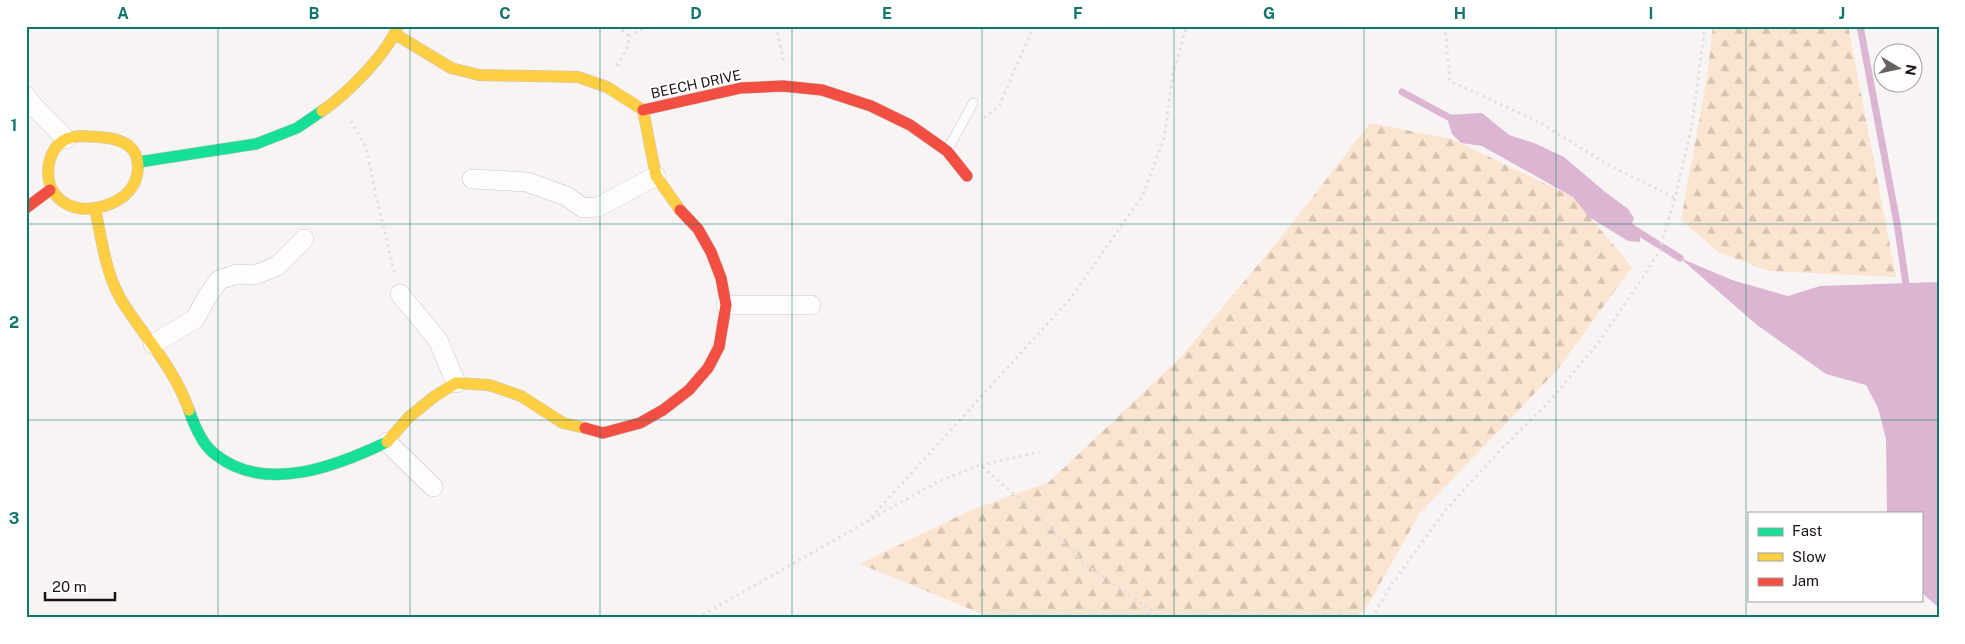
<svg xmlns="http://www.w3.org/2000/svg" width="1965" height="644" viewBox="0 0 1965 644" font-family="'Public Sans',sans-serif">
<defs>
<pattern id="forest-firs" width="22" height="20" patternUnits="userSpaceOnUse" patternTransform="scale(1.25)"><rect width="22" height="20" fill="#fbe4d0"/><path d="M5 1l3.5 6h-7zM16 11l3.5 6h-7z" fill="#d7c3b2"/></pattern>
</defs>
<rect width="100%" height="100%" fill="#f8f4f4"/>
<g fill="url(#forest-firs)">
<path d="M1713 26H1848L1896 277 1769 271 1720 253 1681 220 1707 78Z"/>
<path d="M1370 123 1452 139 1573 197 1632 267 1558 369 1420 513 1369 603 1357 618H992L860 564 969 511 1049 482 1182 356 1287 230Z"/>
</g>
<g fill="#dbb5d1">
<path d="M1482 113 1509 135 1534 143 1564 157 1604 191 1628 209 1634 218 1631 227 1640 233V242L1628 241 1589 217 1573 197 1482 146 1461 143 1452 134 1446 115Z"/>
<path d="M1680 258 1732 280 1788 296 1820 286 1939 282V608L1921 592V513H1887L1886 439 1878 408 1866 385 1826 374 1757 325Z"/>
</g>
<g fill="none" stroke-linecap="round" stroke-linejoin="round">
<g stroke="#dbb5d1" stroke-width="7">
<path d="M1860 26 1897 223 1906 284"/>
<path d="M1402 92 1452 119"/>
<path d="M1624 223 1680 258"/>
</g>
<g stroke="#cbc3c3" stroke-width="10">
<path id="lane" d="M948 149 973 103"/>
</g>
<g stroke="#cbc3c3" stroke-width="20">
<g id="street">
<path d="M26 96 36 109 66 139"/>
<path d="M472 179 527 182 566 196 583 208 598 207 656 176"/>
<path d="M400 294 438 340 456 383"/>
<path d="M726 305H811"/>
<path d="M153 344 195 319 207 297 219 280 237 274 255 275 277 266 304 239"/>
<path d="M387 442 433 487"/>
</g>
</g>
<g stroke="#cbc3c3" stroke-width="12">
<g id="fast">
<path d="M139 162 256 144 297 128 322 111"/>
<path d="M189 410C194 425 202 445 216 455 266 494 337 466 387 442"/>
</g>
</g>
<g stroke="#cbc3c3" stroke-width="12">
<g id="slow">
<path d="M395 34 451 68 479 75 578 77 607 87 643 110 656 176 680 210"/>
<path d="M322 111C347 94 387 54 398 26"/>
<path d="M81 136C96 137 116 136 129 146 135 151 138 158 138 166 138 187 124 200 104 206 72 216 43 198 49 163 51 154 55 146 63 141 68 137 75 137 81 136Z"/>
<path d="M95 208C102 241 106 278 125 306 148 341 175 370 189 410"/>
<path d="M387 442 409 417 435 396 456 383 489 385 521 396 563 423 585 428"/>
</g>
</g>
<g stroke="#cbc3c3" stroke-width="12">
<g id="jam">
<path d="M643 110 741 88 783 86 822 90 871 106 910 125 947 151 967 176"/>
<path d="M26 208 50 190"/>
<path d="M585 428 603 433 640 423 663 410 689 390 708 368 719 347 726 305 721 278 711 252 698 229 680 210"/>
</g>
</g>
<g stroke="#e1e0df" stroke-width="3" stroke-dasharray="2.5 4" stroke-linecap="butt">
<path d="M617 26 629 36"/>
<path d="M776 26 784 62"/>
<path d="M1445 26 1450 81 1539 122 1607 164 1675 198"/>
<path d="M617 66 627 48 629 36 648 26"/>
<path d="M984 118 999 106 1031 33 1036 26"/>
<path d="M351 121 366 147 376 196 395 275"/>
<path d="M981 465 1039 452"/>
<path d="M867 522 1070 299 1143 195 1164 138 1173 73 1187 26"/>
<path d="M697 618 937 482 980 465 1022 501 1084 563 1162 618"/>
<path d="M1372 618 1392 584 1444 512 1501 449 1549 402 1598 343 1637 286 1659 252 1675 198 1692 125 1705 26"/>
</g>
<use href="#lane" stroke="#fefdfd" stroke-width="9"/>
<use href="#street" stroke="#fefdfd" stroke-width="19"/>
<use href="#fast" stroke="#16e098" stroke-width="11"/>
<use href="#slow" stroke="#ffcf43" stroke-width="11"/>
<use href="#jam" stroke="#f24e42" stroke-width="11"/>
</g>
<path fill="none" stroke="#0f766e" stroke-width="1" stroke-opacity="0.55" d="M218 26V618M410 26V618M600 26V618M792 26V618M982 26V618M1174 26V618M1364 26V618M1556 26V618M1746 26V618M26 224H1939M26 420H1939"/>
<g text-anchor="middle" stroke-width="4" stroke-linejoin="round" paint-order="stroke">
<g font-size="14" fill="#1c1010" stroke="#fff">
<text transform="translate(696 84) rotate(-12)" y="5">BEECH DRIVE</text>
</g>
</g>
<rect width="1965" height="644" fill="none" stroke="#ffffff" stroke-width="55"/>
<rect x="1748" y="512" width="175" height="90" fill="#ffffff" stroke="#a49f9f"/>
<rect x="1758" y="528" width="25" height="8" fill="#16e098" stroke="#a49f9f"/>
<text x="1792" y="536" font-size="15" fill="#1c1010">Fast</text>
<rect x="1758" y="553" width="25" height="8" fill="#ffcf43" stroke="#a49f9f"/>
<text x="1792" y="562" font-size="15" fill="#1c1010">Slow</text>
<rect x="1758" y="578" width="25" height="8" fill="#f24e42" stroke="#a49f9f"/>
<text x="1792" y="586" font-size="15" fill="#1c1010">Jam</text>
<g transform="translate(1898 68) rotate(99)"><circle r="24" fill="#ffffff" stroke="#a49f9f"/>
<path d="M0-4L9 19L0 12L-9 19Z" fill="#696060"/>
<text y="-8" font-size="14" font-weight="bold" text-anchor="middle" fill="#1c1010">N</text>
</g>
<path d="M45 592v8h70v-8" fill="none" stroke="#1c1010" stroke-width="2.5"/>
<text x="52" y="592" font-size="15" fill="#1c1010" stroke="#ffffff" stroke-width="4" paint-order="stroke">20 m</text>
<rect x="28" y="28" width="1910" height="588" fill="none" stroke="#0f766e" stroke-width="2"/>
<g font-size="16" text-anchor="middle" font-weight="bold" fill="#0f766e">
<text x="123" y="19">A</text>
<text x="314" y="19">B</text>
<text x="505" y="19">C</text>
<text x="696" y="19">D</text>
<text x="887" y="19">E</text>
<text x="1078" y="19">F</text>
<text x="1269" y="19">G</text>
<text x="1460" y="19">H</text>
<text x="1651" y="19">I</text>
<text x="1842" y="19">J</text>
<text x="14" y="131">1</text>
<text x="14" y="328">2</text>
<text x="14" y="524">3</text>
</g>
</svg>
